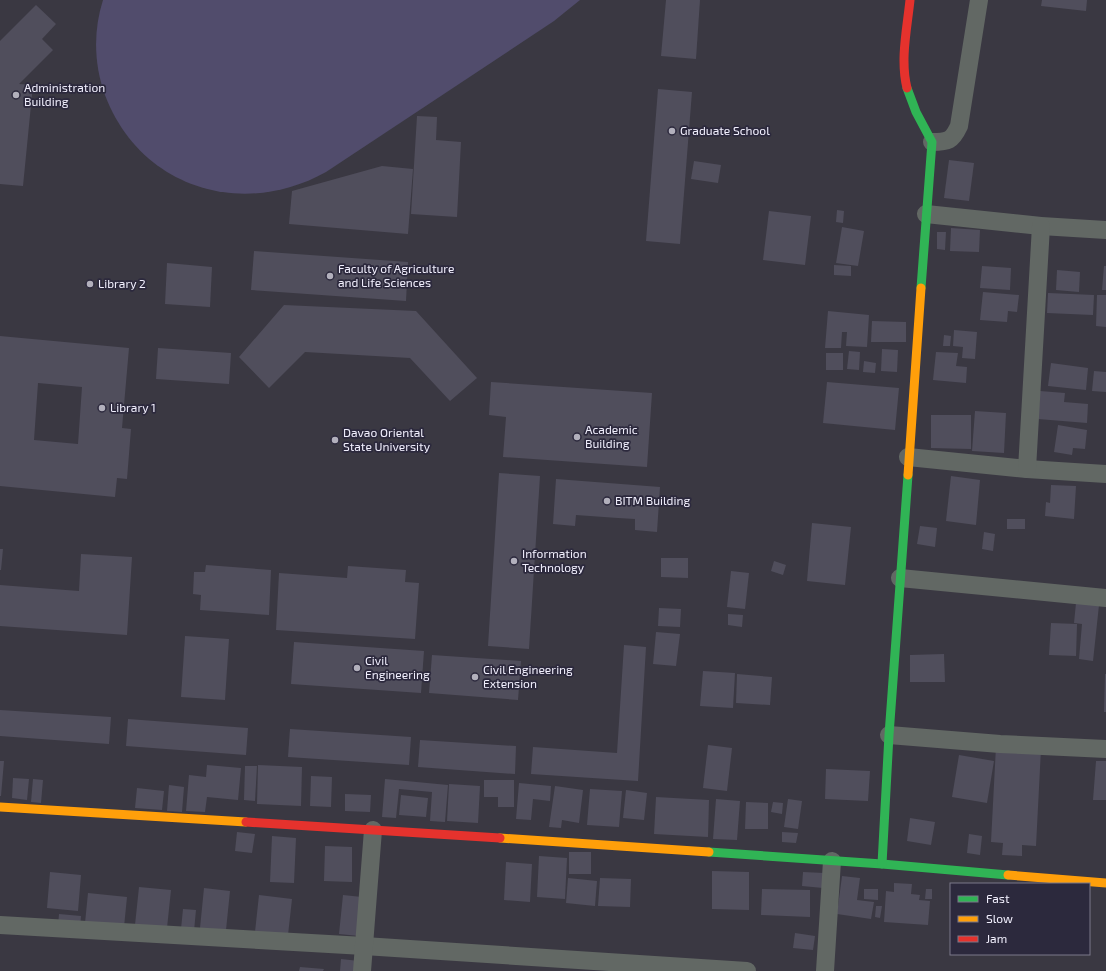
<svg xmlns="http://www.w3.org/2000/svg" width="1106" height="971" viewBox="0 0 1106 971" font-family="'Exo 2',sans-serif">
<rect width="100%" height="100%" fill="#3a3842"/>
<path fill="#514c6c" d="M103 0H580L554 21 326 172C242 219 140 188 105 95 94 65 93 31 103 0Z"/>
<g fill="#504e5c" fill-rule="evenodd">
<path d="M666 0H700L696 59 661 56Z"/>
<path d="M1042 0H1087L1086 11 1041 6Z"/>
<path d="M36 5 56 24 42 39 53 50 19 84 33 85 23 186 0 184V41Z"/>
<path d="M658 89 692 92 680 244 646 241Z"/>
<path d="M417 116 437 117 436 140 461 142 457 217 411 214Z"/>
<path d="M949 160 974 163 969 201 944 198Z"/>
<path d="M694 161 721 165 718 183 691 179Z"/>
<path d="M382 166 413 169 408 234 289 224 292 191Z"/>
<path d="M837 210 844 211 843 223 836 222Z"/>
<path d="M769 211 811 216 805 265 763 260Z"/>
<path d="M842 227 864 231 858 266 836 263Z"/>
<path d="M951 228 980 230 979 252 950 251Z"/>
<path d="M937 232H946L945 250 937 249Z"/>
<path d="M254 251 408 262 406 301 251 290Z"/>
<path d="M167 263 212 267 210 307 165 304Z"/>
<path d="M834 265 851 266V276L834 275Z"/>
<path d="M982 266 1011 268 1010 290 980 288Z"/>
<path d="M1104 266H1106V290H1102Z"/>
<path d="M1057 270 1080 272 1079 292 1056 290Z"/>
<path d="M983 292 1019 295 1017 312 1008 311 1007 322 980 320Z"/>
<path d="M1048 293 1094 295 1093 315 1047 313Z"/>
<path d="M1097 295H1106V327L1096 326Z"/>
<path d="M284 305 416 311 477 378 450 401 410 358 305 352 269 388 239 357Z"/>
<path d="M828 311 869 315 867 347 846 346 847 332H842L841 348H825Z"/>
<path d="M872 321 906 322V342H871Z"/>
<path d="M954 330 977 332 975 359 962 358 963 347 953 346Z"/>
<path d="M944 335 951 336 950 346H943Z"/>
<path d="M0 336 129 348 122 428 131 429 127 479 117 478 115 497 0 486ZM38 383 82 387 78 444 34 440Z"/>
<path d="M158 348 231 353 229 384 156 379Z"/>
<path d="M882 349 898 350 897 372 881 371Z"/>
<path d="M849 351 860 352 859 370 847 369Z"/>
<path d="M936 352 958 353 956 366 967 367 966 383 933 380Z"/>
<rect x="826" y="353" width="17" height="17"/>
<path d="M864 361 876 363 875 373 863 372Z"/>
<path d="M1051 363 1088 368 1086 390 1048 386Z"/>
<path d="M1094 371 1106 372V392L1092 391Z"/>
<path d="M491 382 652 393 647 467 503 457 506 417 489 415Z"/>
<path d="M827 382 899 388 895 430 823 423Z"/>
<path d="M1040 391 1065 393 1064 402 1088 404 1087 423 1038 419Z"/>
<path d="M975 411 1006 413 1004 453 972 451Z"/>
<path d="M931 415H971V449L931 448Z"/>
<path d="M1058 425 1087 430 1085 449 1073 448 1072 455 1054 452Z"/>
<path d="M499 473 540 476 529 649 488 646Z"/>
<path d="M951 476 980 480 976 525 946 521Z"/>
<path d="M556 479 660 487 657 532 635 530V519L618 518 576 515 575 526 553 524Z"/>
<path d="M1051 485 1076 486 1074 519 1045 516 1046 502 1050 503Z"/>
<rect x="1007" y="519" width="18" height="10"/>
<path d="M812 523 851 527 845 585 807 581Z"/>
<path d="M920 526 937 528 935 547 917 544Z"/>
<path d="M984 532 995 534 993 551 982 549Z"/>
<path d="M0 549H3L1 570H0Z"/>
<path d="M81 554 132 557 127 635 0 626V585L79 591Z"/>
<path d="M661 558H688V578L661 577Z"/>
<path d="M774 561 786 565 783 575 771 571Z"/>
<path d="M206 565 271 570 269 615 200 610 201 595 193 594 194 572H205Z"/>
<path d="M348 566 406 570 405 582 419 583 415 639 276 630 279 573 347 578Z"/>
<path d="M731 571 749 573 745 609 727 607Z"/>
<path d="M1076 603 1099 605 1093 661 1079 659 1082 624 1074 623Z"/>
<path d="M659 608 681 609 680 627 658 626Z"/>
<path d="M728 614 743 615 742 627 728 625Z"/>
<path d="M1051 623 1077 624 1076 656 1049 655Z"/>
<path d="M656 632 680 634 676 666 653 664Z"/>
<path d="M185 636 229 639 225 700 181 697Z"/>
<path d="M294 642 424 651 421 693 291 684Z"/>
<path d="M624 645 646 647 638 781 531 774 533 747 617 753Z"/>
<path d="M944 654 945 682H910V655Z"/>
<path d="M432 655 521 661 518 700 429 693Z"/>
<path d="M703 671 735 673 733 708 700 706Z"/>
<path d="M737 674 772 677 770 705 736 703Z"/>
<path d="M1105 674H1106V712H1104Z"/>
<path d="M0 710 111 717 109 744 0 736Z"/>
<path d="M128 719 248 728 246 755 126 746Z"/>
<path d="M290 729 411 737 409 765 288 757Z"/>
<path d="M420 740 516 746 515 774 418 767Z"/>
<path d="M708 745 732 748 727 791 703 788Z"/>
<path d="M996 746 1041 749 1036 846 1022 845V856L1002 855 1003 843 991 842Z"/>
<path d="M959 755 994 761 987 803 952 797Z"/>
<path d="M0 761H4L1 796H0Z"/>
<path d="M1096 761H1106V800H1093Z"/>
<path d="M207 765 241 768 238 800 207 797 205 812 186 811 189 775 206 777Z"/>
<path d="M258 765 302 767 301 806 257 804Z"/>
<path d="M245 766H257L255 801 244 800Z"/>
<path d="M826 769 870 771 868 801 825 799Z"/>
<path d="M311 776 332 777 331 807 310 806Z"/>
<path d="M13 778 29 779 27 800 12 798Z"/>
<path d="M33 779 43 780 41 803 31 802Z"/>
<path d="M385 779 448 785 445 822 430 821 432 792 399 789 396 818 382 817Z"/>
<path d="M484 780H514V807H498V797H484Z"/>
<path d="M519 783 551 786 550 801 533 799 531 820 516 819Z"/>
<path d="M449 784 480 786 478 823 447 821Z"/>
<path d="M169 785 184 787 182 812 167 811Z"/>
<path d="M555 786 583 790 579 823 562 820 561 828 549 827Z"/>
<path d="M137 788 164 791 162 810 135 808Z"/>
<path d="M590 789 622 791 619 827 587 825Z"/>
<path d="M626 790 647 793 644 820 623 818Z"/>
<path d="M345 794 371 795 370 812 345 811Z"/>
<path d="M401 795 428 798 426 817 399 815Z"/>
<path d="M656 797 709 800 708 837 654 834Z"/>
<path d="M716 799 740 801 737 840 713 839Z"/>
<path d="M788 799 802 801 798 829 784 827Z"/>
<path d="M746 802 768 803V829H745Z"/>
<path d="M773 802 783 803 782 814 771 812Z"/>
<path d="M910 818 935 822 931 845 907 841Z"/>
<path d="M237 832 255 834 252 853 235 851Z"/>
<path d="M782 832 798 833 796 843 782 842Z"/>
<path d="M969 834 982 836 980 855 967 853Z"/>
<path d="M272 836 296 838 294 883 270 882Z"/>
<path d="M325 846 352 847V882L324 881Z"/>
<rect x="569" y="852" width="22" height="22"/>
<path d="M539 856 567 858 565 899 537 897Z"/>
<path d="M506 862 532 864 530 902 504 900Z"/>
<path d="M712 871 749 872V910L712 909Z"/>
<path d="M50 872 81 875 78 911 47 908Z"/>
<path d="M803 872 824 873 823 888 802 886Z"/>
<path d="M842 876 860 878 857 900 874 902 871 919 837 914Z"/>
<path d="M568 878 597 881 595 906 566 903Z"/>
<path d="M600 878 631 879 630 907 598 906Z"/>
<path d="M894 883 912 884 911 894 920 895 919 900 930 901 928 925 884 922 886 891 894 892Z"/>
<path d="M139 887 171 890 167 928 135 925Z"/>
<path d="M204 888 230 891 226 930 200 928Z"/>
<path d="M762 889 810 890V917L761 915Z"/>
<path d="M864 889H878V900L864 899Z"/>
<path d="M926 889H932V899H925Z"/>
<path d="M88 893 127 897 124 927 85 923Z"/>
<path d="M259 895 292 899 288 935 255 932Z"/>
<path d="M343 895 362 897 359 936 339 934Z"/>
<path d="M876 906H882L880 918 875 917Z"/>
<path d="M183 909 196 910 194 931 181 929Z"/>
<path d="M59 914 81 916 80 928 58 926Z"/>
<path d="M795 933 815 936 813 950 793 948Z"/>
<path d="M341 959 359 961 358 971H340Z"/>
<path d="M300 967 324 969 323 971H299Z"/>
</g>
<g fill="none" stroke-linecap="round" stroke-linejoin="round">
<g stroke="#626864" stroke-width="18">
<path d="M932 142C948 142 952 141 959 126L979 0"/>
<path d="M926 214 1041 226 1106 230"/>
<path d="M908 457 1027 469 1106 474"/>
<path d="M1027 469 1041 226"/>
<path d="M900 578 1106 598"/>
<path d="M889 735 1000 744 1106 749"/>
<path d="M0 925 364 946 747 971"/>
<path d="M362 971 373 830"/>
<path d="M825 971 832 861"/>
</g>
<g stroke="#30b455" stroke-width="9">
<path d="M907 88 916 112 932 142 921 288"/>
<path d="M709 852 882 864 1008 875"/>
<path d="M882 864 889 735 908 475"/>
</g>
<g stroke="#ff9f0a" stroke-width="9">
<path d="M908 475 921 288"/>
<path d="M0 807 246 822"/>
<path d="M500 838 709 852"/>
<path d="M1008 875 1106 883"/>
</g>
<g stroke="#e5322d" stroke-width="9">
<path d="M907 88C900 60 907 29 910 0"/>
<path d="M246 822 500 838"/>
</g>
</g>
<g fill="#b2b0bc" stroke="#2c293d" stroke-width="1.5">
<circle cx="16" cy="95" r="4"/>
<circle cx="672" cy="131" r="4"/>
<circle cx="330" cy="276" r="4"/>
<circle cx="90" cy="284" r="4"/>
<circle cx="102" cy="408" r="4"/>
<circle cx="577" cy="437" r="4"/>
<circle cx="335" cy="440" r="4"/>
<circle cx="607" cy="501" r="4"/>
<circle cx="514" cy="561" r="4"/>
<circle cx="357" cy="668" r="4"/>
<circle cx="475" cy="677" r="4"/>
</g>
<g text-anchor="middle" stroke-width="3.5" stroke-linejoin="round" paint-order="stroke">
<g font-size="12" fill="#f2f0fe" stroke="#2c293d" text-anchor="start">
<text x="24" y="92">Administration<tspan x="24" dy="14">Building</tspan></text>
<text x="680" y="135">Graduate School</text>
<text x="338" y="273">Faculty of Agriculture<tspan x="338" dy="14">and Life Sciences</tspan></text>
<text x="98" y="288">Library 2</text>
<text x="110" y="412">Library 1</text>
<text x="585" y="434">Academic<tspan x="585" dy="14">Building</tspan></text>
<text x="343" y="437">Davao Oriental<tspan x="343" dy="14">State University</tspan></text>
<text x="615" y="505">BITM Building</text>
<text x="522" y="558">Information<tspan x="522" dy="14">Technology</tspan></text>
<text x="365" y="665">Civil<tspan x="365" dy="14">Engineering</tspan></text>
<text x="483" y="674">Civil Engineering<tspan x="483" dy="14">Extension</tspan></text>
</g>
</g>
<rect x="950" y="883" width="140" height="72" fill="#2c293d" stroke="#7b798a"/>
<rect x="958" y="896" width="20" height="6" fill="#30b455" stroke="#7b798a"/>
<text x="986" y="903" font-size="12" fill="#f2f0fe">Fast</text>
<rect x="958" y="916" width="20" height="6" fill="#ff9f0a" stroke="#7b798a"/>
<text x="986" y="923" font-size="12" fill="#f2f0fe">Slow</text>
<rect x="958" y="936" width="20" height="6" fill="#e5322d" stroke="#7b798a"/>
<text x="986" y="943" font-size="12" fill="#f2f0fe">Jam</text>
</svg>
